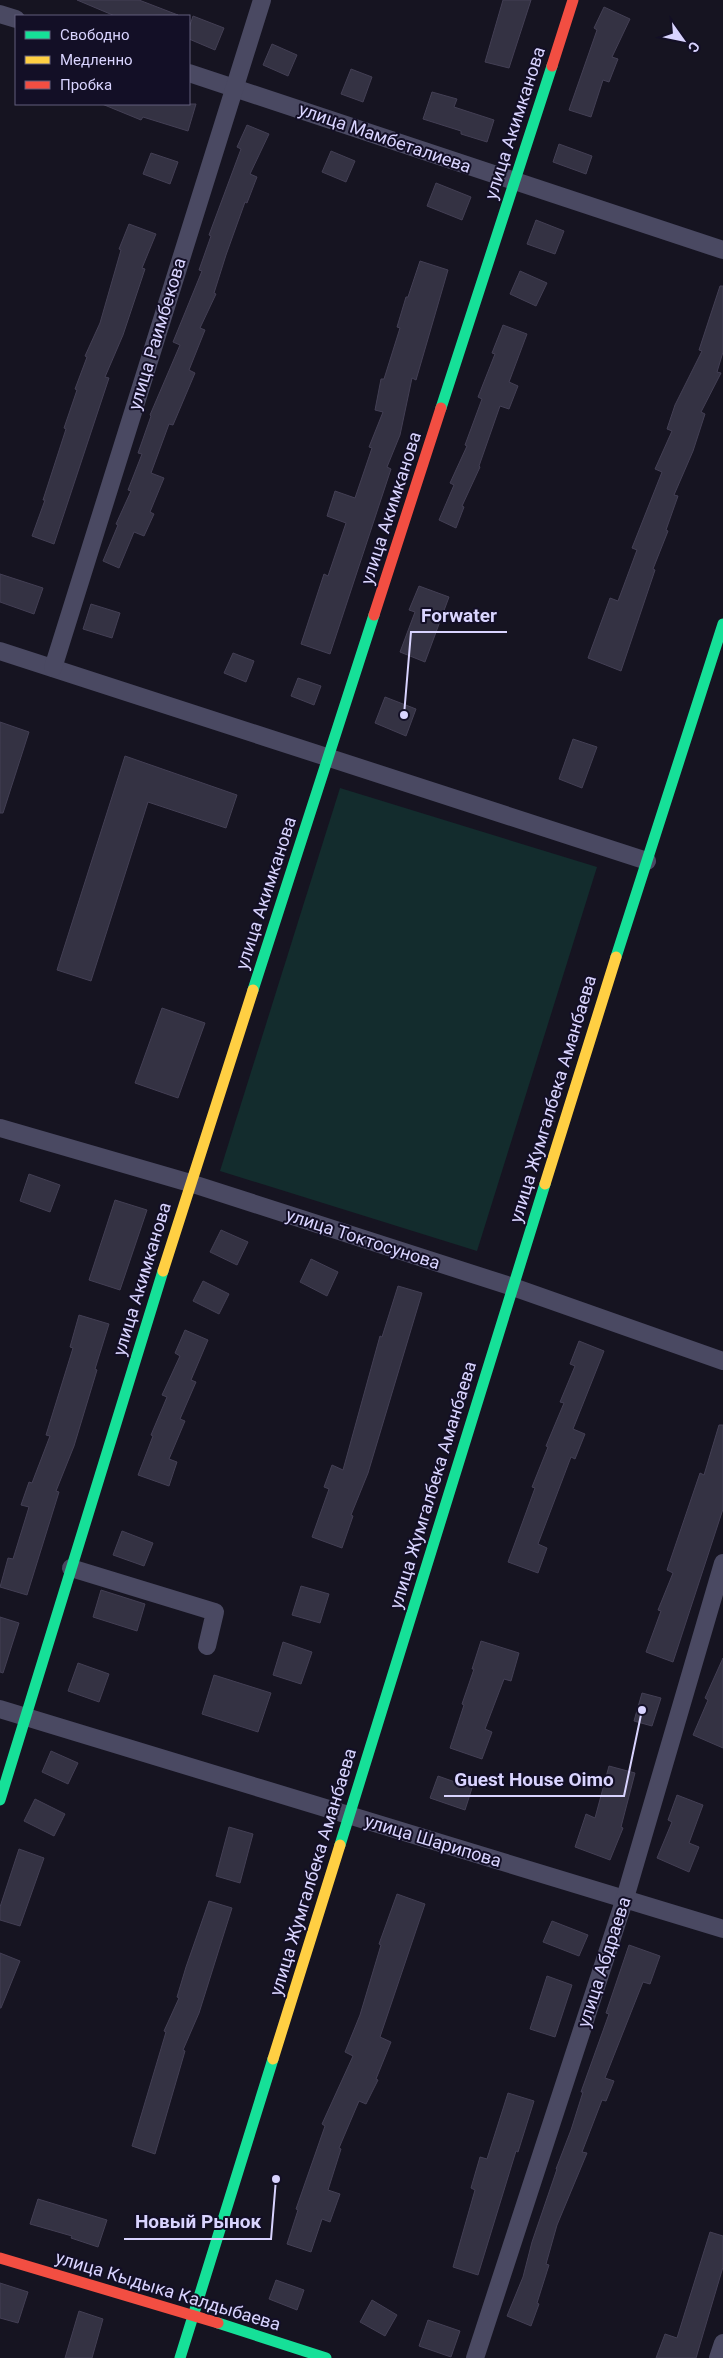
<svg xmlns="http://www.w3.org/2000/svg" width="723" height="2358" viewBox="0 0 723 2358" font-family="Roboto,sans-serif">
<rect width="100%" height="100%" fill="#161421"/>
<path fill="#132c2d" d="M340 788 597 867 477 1251 220 1171Z"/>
<g fill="#343243" stroke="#433f54">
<path d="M77 0H139L178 15 115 16Z"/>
<path d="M503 0H531L509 68 485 62Z"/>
<path d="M604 7 630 19 612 57 618 59 609 82 603 80 591 117 569 110 597 30 594 28Z"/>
<path d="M193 16 224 28 215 50 189 39V28Z"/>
<path d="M272 44 297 55 288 76 263 65Z"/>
<path d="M351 69 372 77 363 102 341 94Z"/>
<path d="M432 92 457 99 454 107 494 120 487 142 461 134V131L423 119Z"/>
<path d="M102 104H196L188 131 143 117 141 120Z"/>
<path d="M247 125 269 134 250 174 257 177 247 203 245 202 226 255 214 293 216 294 200 328 205 330 189 370 195 373 173 425 169 424 151 473 164 478 150 512 154 514 144 536 134 532 119 568 103 561 118 525 116 524 131 491 128 490 142 454 138 453 151 416 150 415 180 345 173 342 202 271 199 270 211 236 209 235 241 149 237 147Z"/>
<path d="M559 144 592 156 586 174 553 162Z"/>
<path d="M331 151 355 161 346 182 322 172Z"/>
<path d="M151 153 178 162 170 184 143 174Z"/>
<path d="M436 183 471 197 462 220 427 206Z"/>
<path d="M536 220 564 231 555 254 527 244Z"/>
<path d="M129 224 156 234 142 268 145 269 123 335 105 377 109 378 54 544 32 536 45 500H43L66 429 64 428 77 390 75 389 87 357 85 356 100 323 121 250 119 249Z"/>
<path d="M420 261 448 270 416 380 412 378 400 435 387 467 391 469 330 654 301 644 324 574 328 576 346 523 327 516 335 491 355 498 372 448 369 447 383 412 375 410 381 379H384L400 328 397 327 406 297H408Z"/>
<path d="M520 271 547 283 536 306 510 294Z"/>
<path d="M720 286H723V352L717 372 721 373 701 412 705 414 693 451 674 495 678 496 666 530 668 531 653 569 655 570 621 671 588 658 610 598 618 601 637 550 632 548 662 472 655 469 672 431 667 429 675 405 702 351 699 350Z"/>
<path d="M503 325 527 334 509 382 518 386 509 409 500 406 479 466 480 467 462 506 464 507 456 528 439 520 454 485 450 483 467 446 465 445 482 399 478 397 495 354 492 353Z"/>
<path d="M0 574 43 588 34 614 0 602Z"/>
<path d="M419 586 449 597 425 662 400 652 415 612 409 610Z"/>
<path d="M91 604 120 613 112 638 83 629Z"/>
<path d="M233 653 254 661 246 682 224 673Z"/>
<path d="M298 678 321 686 314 705 291 696Z"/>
<path d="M385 697 416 709 406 736 375 723Z"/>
<path d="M0 722 29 732 3 813H0Z"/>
<path d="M573 739 597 747 582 788 559 779Z"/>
<path d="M125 756 237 795 226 828 148 802 91 981 57 970Z"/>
<path d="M162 1008 205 1023 178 1098 135 1083Z"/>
<path d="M29 1174 60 1185 50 1212 20 1201Z"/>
<path d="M115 1200 147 1210 120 1290 89 1280Z"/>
<path d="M221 1230 248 1242 237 1265 210 1252Z"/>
<path d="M311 1259 338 1272 327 1296 300 1282Z"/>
<path d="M203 1281 229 1294 219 1314 193 1301Z"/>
<path d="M398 1286 422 1293 368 1473 351 1515 353 1516 342 1548 312 1537 329 1489 324 1487 332 1465 343 1470 380 1336 382 1337Z"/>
<path d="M79 1315 109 1324 95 1369 97 1370 74 1446 56 1491 59 1492 27 1595 0 1587 8 1558 13 1559 29 1507 21 1505 29 1482 32 1483 50 1436 46 1435 73 1348 70 1347Z"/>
<path d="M185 1330 208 1340 191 1380 196 1382 180 1419 185 1421 169 1459 177 1462 169 1486 138 1475 153 1436 151 1435 167 1397 162 1395 180 1356 175 1353Z"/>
<path d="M579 1341 604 1351 573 1429 585 1434 575 1459 571 1457 538 1544 547 1548 538 1573 508 1562 535 1488 532 1487 548 1447 546 1446 564 1403 560 1402 575 1366 570 1364Z"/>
<path d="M719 1425H723V1509L673 1662 646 1652 661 1611 658 1610 673 1573 667 1570 700 1473 704 1475Z"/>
<path d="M122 1531 153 1543 144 1566 113 1555Z"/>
<path d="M301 1586 329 1594 320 1623 292 1615Z"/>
<path d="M101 1590 145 1604 137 1631 93 1617Z"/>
<path d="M0 1617 19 1623 3 1673 0 1672Z"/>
<path d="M481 1641 519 1653 511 1681 504 1679 485 1729 492 1732 482 1759 450 1748 464 1705 462 1704 474 1669H472Z"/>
<path d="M283 1642 312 1652 301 1684 273 1675Z"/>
<path d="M723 1658V1748L693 1735 708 1700 705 1698Z"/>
<path d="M78 1663 109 1674 99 1702 68 1691Z"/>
<path d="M214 1675 271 1693 258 1732 202 1714Z"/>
<path d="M642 1693 661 1698 652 1726 634 1721Z"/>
<path d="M51 1751 78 1763 68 1784 42 1772Z"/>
<path d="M609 1766 635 1773 621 1827 623 1828 610 1860 575 1847 586 1814 595 1818Z"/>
<path d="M438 1776 472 1788 465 1810 430 1798Z"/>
<path d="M677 1795 703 1805 689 1843 699 1847 689 1872 657 1858 672 1822 668 1820Z"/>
<path d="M35 1799 65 1814 54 1836 24 1821Z"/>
<path d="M229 1827 253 1834 240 1883 216 1876Z"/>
<path d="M19 1849 44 1858 20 1926 0 1920V1907Z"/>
<path d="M397 1894 425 1904 380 2037 391 2042 376 2079 378 2080 366 2104 359 2101 339 2148 341 2149 328 2190 340 2194 330 2222 322 2219 311 2252 287 2244 298 2210 296 2209 325 2126 322 2124 353 2056 345 2052 360 2015 381 1945 379 1944Z"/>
<path d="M209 1901 232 1908 199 2013 183 2050 185 2051 155 2154 132 2146 166 2032 164 2031 179 1998 177 1997 186 1967Z"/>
<path d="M552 1921 588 1935 579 1956 543 1942Z"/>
<path d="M629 1945 660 1956 650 1984 643 1982 605 2078 614 2081 606 2101 602 2100 582 2152 587 2153 557 2225 546 2264 549 2265 537 2303 539 2304 531 2326 507 2316 523 2277 532 2242 557 2169H556L571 2130 583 2092H581L609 2014 606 2013Z"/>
<path d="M0 1953 20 1961 1 2008H0Z"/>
<path d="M547 1976 572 1985 555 2037 530 2029Z"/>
<path d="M508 2093 534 2101 518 2152 516 2151 478 2275 453 2267 475 2190 471 2188 480 2157 487 2159Z"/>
<path d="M38 2199 107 2220 98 2247 71 2238 72 2236 30 2224Z"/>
<path d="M710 2232 723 2236V2267L696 2358H656L665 2334 677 2338Z"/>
<path d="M276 2280 304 2290 297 2310 269 2299Z"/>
<path d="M0 2283 28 2292 18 2323 0 2318Z"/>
<path d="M372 2300 397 2315 385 2336 360 2322Z"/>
<path d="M79 2311 103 2319 92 2358H65Z"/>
<path d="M428 2320 460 2331 451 2357 419 2346Z"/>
</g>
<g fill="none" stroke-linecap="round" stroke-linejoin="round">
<g stroke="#4a4962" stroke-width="18">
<path d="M0 14 16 19"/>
<path d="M189 73 723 250"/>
<path d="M0 651 647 861"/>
<path d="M53 668 262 0"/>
<path d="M0 1128 190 1183 513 1287 723 1361"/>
<path d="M71 1568 215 1612 207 1646"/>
<path d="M0 1709 723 1929"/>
<path d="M475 2358 625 1898 723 1563"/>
<path d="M718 2358 723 2343"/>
</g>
<g stroke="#16e098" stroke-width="11">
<path d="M441 408 552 66"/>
<path d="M616 957 723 624"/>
<path d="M253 990 374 615"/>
<path d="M0 1800 163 1271"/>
<path d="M340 1845 545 1184"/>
<path d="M218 2323 326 2358"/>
<path d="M180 2358 273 2059"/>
</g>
<g stroke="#ffcf43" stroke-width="11">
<path d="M545 1184 616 957"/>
<path d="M163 1271 253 990"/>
<path d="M273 2059 340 1845"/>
</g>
<g stroke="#f24e42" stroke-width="11">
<path d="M552 66 573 0"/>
<path d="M374 615 441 408"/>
<path d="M0 2258 218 2323"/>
</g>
</g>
<g text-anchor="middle" stroke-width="4" stroke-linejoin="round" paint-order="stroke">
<g font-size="18" fill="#d9d4ff" stroke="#130f26">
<text transform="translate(515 123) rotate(-72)" y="6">улица Акимканова</text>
<text transform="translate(385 138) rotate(19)" y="6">улица Мамбеталиева</text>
<text transform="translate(157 334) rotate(-73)" y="6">улица Раимбекова</text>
<text transform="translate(391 508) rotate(-72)" y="6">улица Акимканова</text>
<text transform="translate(266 893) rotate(-72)" y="6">улица Акимканова</text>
<text transform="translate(553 1099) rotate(-73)" y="6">улица Жумгалбека Аманбаева</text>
<text transform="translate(363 1239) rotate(18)" y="6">улица Токтосунова</text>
<text transform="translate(142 1279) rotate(-73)" y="6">улица Акимканова</text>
<text transform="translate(433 1485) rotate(-73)" y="6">улица Жумгалбека Аманбаева</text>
<text transform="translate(433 1841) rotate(17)" y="6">улица Шарипова</text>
<text transform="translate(313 1872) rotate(-73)" y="6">улица Жумгалбека Аманбаева</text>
<text transform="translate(604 1962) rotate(-72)" y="6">улица Абдраева</text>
<text transform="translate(168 2291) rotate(17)" y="6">улица Кыдыка Калдыбаева</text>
</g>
</g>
<path fill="none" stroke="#d9d4ff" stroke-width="2" d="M404 715L411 632H507M642 1710L624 1796H444M276 2179L271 2239H124"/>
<g fill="#d9d4ff" stroke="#130f26" stroke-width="2">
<circle cx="404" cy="715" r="5"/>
<circle cx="642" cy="1710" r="5"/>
<circle cx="276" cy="2179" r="5"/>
</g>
<g font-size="19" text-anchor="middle" font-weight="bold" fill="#d9d4ff" stroke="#130f26" stroke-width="4" stroke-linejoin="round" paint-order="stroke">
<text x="459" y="622">Forwater</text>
<text x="534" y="1786">Guest House Oimo</text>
<text x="198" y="2228">Новый Рынок</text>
</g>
<rect x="15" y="15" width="175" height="90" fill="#130f26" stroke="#625e7d"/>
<rect x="25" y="31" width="25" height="8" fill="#16e098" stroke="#625e7d"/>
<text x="60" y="40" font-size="15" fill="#d9d4ff">Свободно</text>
<rect x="25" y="56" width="25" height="8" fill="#ffcf43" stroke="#625e7d"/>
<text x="60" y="65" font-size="15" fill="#d9d4ff">Медленно</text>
<rect x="25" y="81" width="25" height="8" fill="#f24e42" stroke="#625e7d"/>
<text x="60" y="90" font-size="15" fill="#d9d4ff">Пробка</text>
<g transform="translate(683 40) rotate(123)" stroke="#130f26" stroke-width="4" paint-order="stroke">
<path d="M0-4L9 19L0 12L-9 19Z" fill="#d9d4ff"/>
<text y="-8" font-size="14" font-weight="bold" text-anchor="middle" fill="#d9d4ff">С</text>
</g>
</svg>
